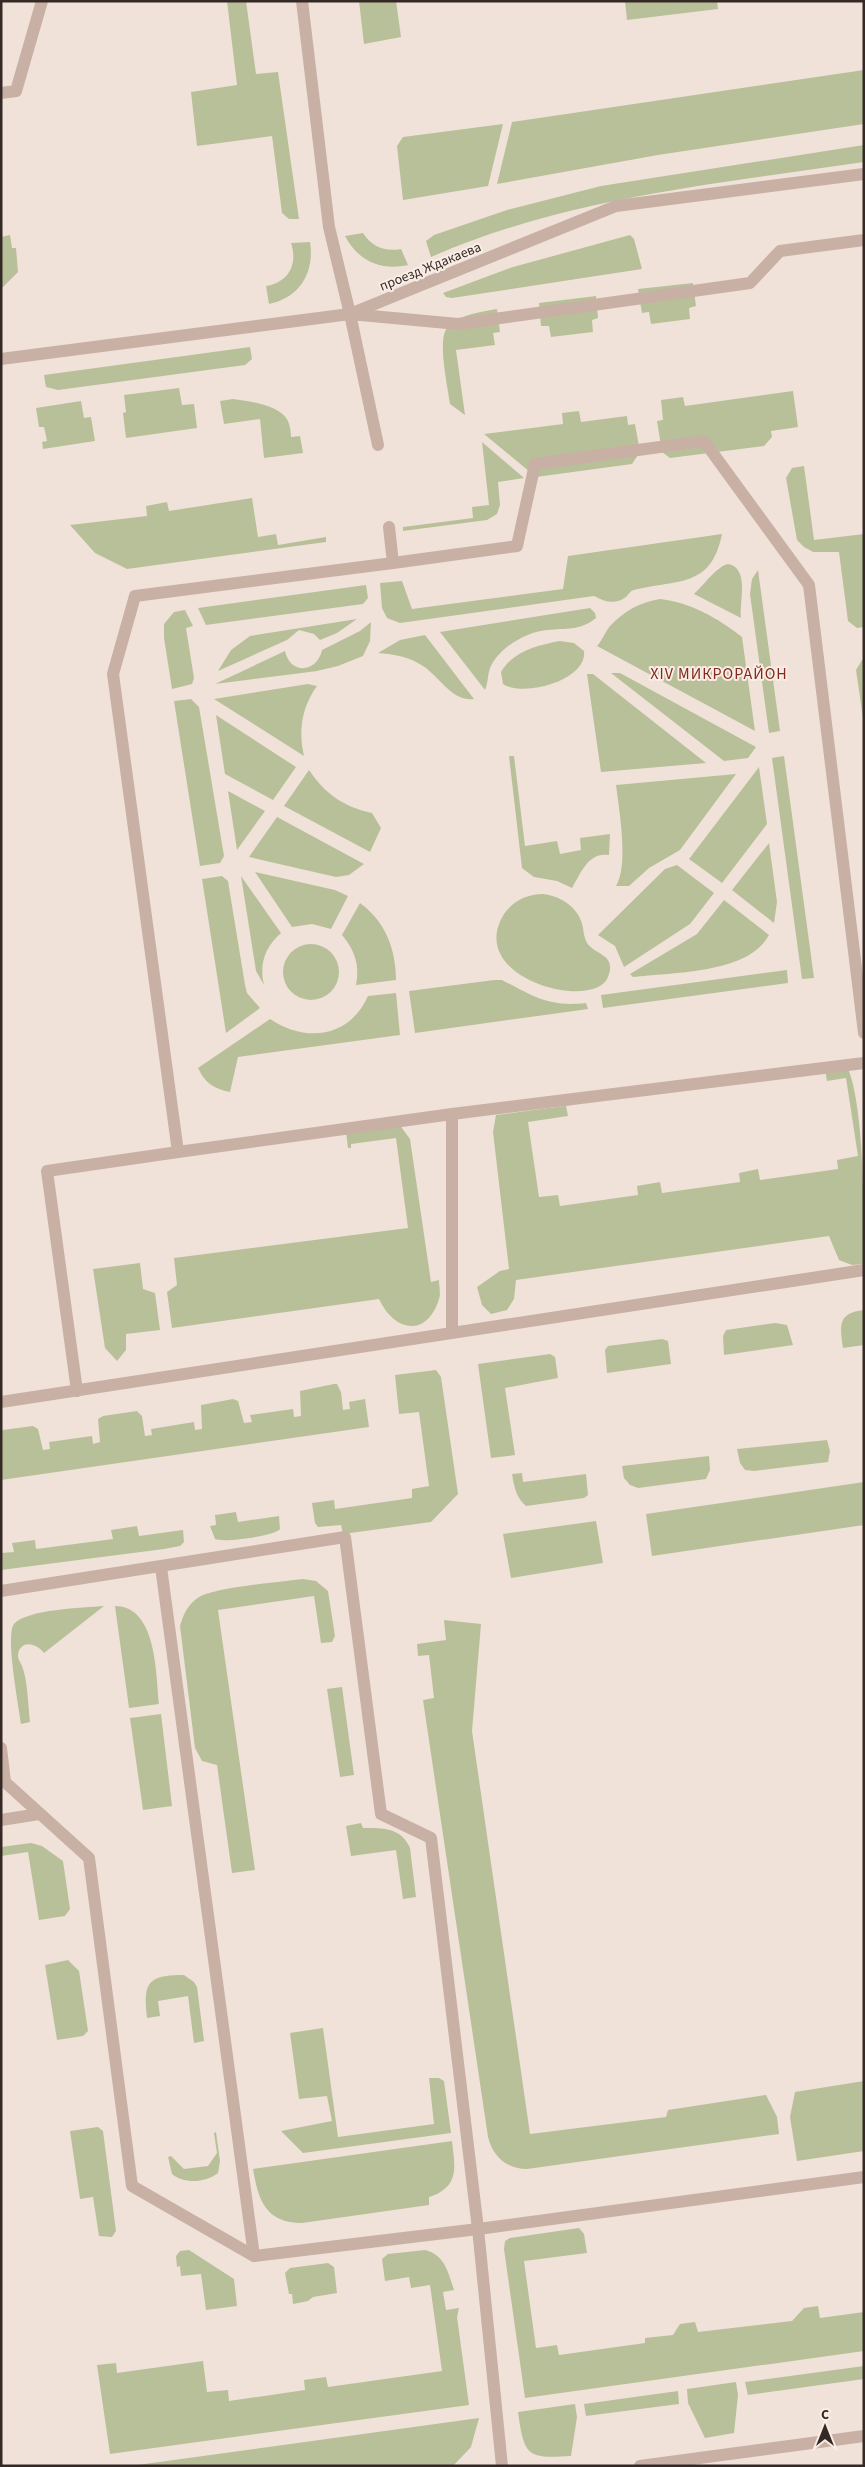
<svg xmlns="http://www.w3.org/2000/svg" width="865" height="2467" viewBox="0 0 865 2467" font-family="'Source Sans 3',sans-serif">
<rect width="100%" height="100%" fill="#f1e2d9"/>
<g fill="#b8c099">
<path d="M227 1H246L256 74 278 72 299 219H289L282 213 272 136 197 146 191 92 237 85Z"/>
<path d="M359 1H396L401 37 364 44Z"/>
<path d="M625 1H717L718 9 627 20Z"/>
<path d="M864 70V124L658 155 497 184 512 122Z"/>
<path d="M503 124 488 186 403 200 397 146 403 137Z"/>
<path d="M864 145V162C717 184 568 197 431 257L426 241 434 235 507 210 601 186Z"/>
<path d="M363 233C372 247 385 252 401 249L408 265C381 271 358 261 345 236Z"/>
<path d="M10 235 12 248H16L18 272 1 289V237Z"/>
<path d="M630 235 634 239 642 269 452 298 446 297 443 293 513 267Z"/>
<path d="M310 242C315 273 299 298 269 304L266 286C289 282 298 264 291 243Z"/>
<path d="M693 283 696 306 689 308 690 319 651 324 649 312 642 313 638 289Z"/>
<path d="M596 296 598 318 592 320 593 332 551 337 549 326H541L539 303Z"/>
<path d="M497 309 500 332 493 333 495 345 456 350 465 415 450 404C448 388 437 340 447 328 459 314 481 312 497 309Z"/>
<path d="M250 347 252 359 245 365 58 390 46 387 44 375Z"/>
<path d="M179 388 182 405 194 404 197 428 126 438 123 413 126 412 124 395Z"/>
<path d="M793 391 798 427 771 431 772 437 764 446 670 458 662 452 657 421 663 420 661 400 683 397 685 406Z"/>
<path d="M233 399C249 401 280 405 288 421 290 426 291 432 291 437L300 436 303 453 264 458 260 419 224 424 220 401Z"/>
<path d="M81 401 84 418 91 417 95 441 43 449 42 442 47 441 44 427H39L36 408Z"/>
<path d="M579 411 581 422 627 416 628 425 635 424 640 452 632 464 536 477 484 434 563 424 562 413Z"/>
<path d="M482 442 524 478 498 482 500 505 497 514 487 520 403 531V527L473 518 472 507 489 505Z"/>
<path d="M804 466 814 540 864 534V627L857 628 848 621 839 552H813L804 547 797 540 786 478 792 468Z"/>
<path d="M252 498 258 537 276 534 278 545 326 537V542L127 569 95 553 70 525 147 516 146 506 167 502 169 511Z"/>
<path d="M722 534C711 589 677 579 634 590 630 591 629 594 626 597 615 605 605 602 594 596L400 623 387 618 382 608 380 583 402 581 412 609 563 589 568 556Z"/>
<path d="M728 564C750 568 739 602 741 618L694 594C703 586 717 566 728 564Z"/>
<path d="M758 570 780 731 769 733 750 594 752 579Z"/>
<path d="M366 585 368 598 363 604 206 625 198 608Z"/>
<path d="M660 599C689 602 718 618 742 637L755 731 597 646C602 641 605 632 610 626 624 611 640 602 660 599Z"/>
<path d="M590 608 595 613 596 618C580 631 566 628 547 630 527 632 502 646 492 664 487 672 489 681 485 690L440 632Z"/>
<path d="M185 610 193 626 186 628 194 678 192 684 172 689 164 638V624L174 612Z"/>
<path d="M357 619 337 633 320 640 314 634 299 630 287 640 218 671 231 650 250 636Z"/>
<path d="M371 622 370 641 363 656 338 666 317 671 215 684 285 651C290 675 317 673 322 650L360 631Z"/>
<path d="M425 635 474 699C452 702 440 677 423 666 410 657 394 654 378 653L400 640Z"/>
<path d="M560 641 574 643 584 651C588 680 523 698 503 684L501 672C513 651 538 645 560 641Z"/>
<path d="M862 660H864V725L856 670Z"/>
<path d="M611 673H620L756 747 748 758 724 761Z"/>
<path d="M587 674H593L706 763 601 772Z"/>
<path d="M308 684 317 686C302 707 298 730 304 756L214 699Z"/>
<path d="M191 699 199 707 224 856 220 863 200 866 174 701Z"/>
<path d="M216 715 296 767 273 800 225 774Z"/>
<path d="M509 756H514L525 846 557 841 560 854 581 850 580 838 610 834 609 855C588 852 581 873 572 888L557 881 534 877 522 868Z"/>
<path d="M784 756 814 978 802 979 772 758Z"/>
<path d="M759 767 767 824 722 883 689 859Z"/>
<path d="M309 770C325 794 344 807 372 813L381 828 370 852 284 806Z"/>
<path d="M736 774 680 850 649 868 629 886H616C629 865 619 810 616 785Z"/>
<path d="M228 791 265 811 237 850Z"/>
<path d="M277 817 364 864 349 875 336 877 249 857Z"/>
<path d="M769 843 777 902 774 923 732 890Z"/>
<path d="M677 865 714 893 690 924 624 967 615 946 598 935 665 869Z"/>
<path d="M255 872 335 890 348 896 331 929 312 924 292 927Z"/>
<path d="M222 876 228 881 245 985 247 993 260 1008 226 1033 202 879Z"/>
<path d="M241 876 281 933C265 947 259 964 264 985L256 971Z"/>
<path d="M543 894C561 896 580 908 583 928 584 933 584 938 587 943 595 955 617 954 608 977 595 1012 464 979 504 914 513 901 527 894 543 894Z"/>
<path d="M724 900 769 935C748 974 673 972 633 977L630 974 697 934Z"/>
<path d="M360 903C385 921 396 949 396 980L356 985C360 966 355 950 342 935Z"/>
<circle cx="311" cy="972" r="28"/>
<path d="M787 970 788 983 603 1008 601 995Z"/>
<path d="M494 980H502C535 997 548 1007 586 1003L588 1009 415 1033 409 991Z"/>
<path d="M396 993 400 1035 238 1057 230 1092C214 1089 205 1083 198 1068L270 1019C306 1043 349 1038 368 996Z"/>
<path d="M845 1063C865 1095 864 1221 864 1264L852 1265 839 1260 829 1236 516 1280 514 1299 507 1310 491 1314 482 1305 477 1287 500 1271 509 1269 493 1132 496 1115 579 1104 566 1106 568 1116 528 1122 539 1197 558 1195 560 1206 638 1195 637 1186 660 1182 662 1193 740 1182 739 1173 758 1169 760 1180 838 1169 837 1160 858 1156 846 1078 827 1081 825 1070Z"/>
<path d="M345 1124H399L410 1139 431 1282 439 1280C439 1286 441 1294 439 1299 427 1338 394 1332 379 1299L172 1328 167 1292 177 1285 174 1258 408 1228 396 1138 351 1144V1148H348Z"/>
<path d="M140 1263 143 1289 155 1293 160 1330 126 1334V1350L117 1361 105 1348 93 1269Z"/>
<path d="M864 1310V1345L843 1348C840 1326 837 1313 864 1310Z"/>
<path d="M775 1323 787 1325 793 1345 724 1355 723 1336 726 1330Z"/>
<path d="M662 1339 668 1341 671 1364 607 1373 605 1350 608 1346Z"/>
<path d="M550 1354 555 1357 558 1378 505 1388 515 1455 491 1458 478 1364Z"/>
<path d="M436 1370 441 1377 458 1494 431 1522 343 1534 341 1525 318 1527 315 1523 312 1503 334 1500 335 1509 412 1498V1489L429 1486 419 1412 399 1414 395 1375Z"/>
<path d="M334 1384H337L341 1392 343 1410 350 1409 349 1402 365 1399 369 1427 1 1480V1432L3 1430 33 1426 38 1429 43 1450 50 1449 49 1442 92 1436 93 1444 100 1442 98 1419 103 1416 137 1411 142 1416 145 1436 152 1435 151 1429 194 1422 195 1430 202 1429 201 1405 233 1399 238 1401 244 1423 252 1422 250 1415 293 1409 294 1417 301 1416 300 1391Z"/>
<path d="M827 1440 830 1451 828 1462 754 1471 745 1470 740 1463 737 1449Z"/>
<path d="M709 1456 710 1470 706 1479 638 1488 630 1485 624 1478 622 1466Z"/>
<path d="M522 1473 523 1482 586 1474 588 1495 584 1498 526 1506C516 1498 514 1486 512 1474Z"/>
<path d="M864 1482V1525L652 1556 646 1514Z"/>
<path d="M236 1512 238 1522 279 1516 280 1529C275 1536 224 1543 215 1539L210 1526 216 1525 215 1515Z"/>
<path d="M596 1521 603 1563 511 1578 503 1534Z"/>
<path d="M137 1526 139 1536 183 1530 184 1542 180 1546 164 1549 1 1570V1553L14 1552 12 1543 35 1540 36 1549 113 1539 111 1530Z"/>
<path d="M303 1579 316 1581 328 1591 335 1636 332 1642 321 1643 314 1596 218 1610 255 1870 232 1873 217 1765 202 1761 195 1748 180 1626C183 1615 188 1604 199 1597 216 1587 280 1582 303 1579Z"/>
<path d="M104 1606 44 1653C37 1643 20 1639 18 1655 18 1661 21 1662 22 1666 28 1681 28 1707 30 1722L21 1724C19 1707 5 1635 14 1624 27 1609 83 1608 104 1606Z"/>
<path d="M115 1606C157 1606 156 1675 159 1704L129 1708Z"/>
<path d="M444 1620 481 1624 472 1731 530 2134 666 2117 668 2110 766 2095 777 2117 779 2134 527 2169C507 2169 493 2157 488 2137L423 1700 434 1698 429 1655 418 1656 417 1644 446 1640Z"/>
<path d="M342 1687 354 1775 340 1777 327 1689Z"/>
<path d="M161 1714 172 1806 143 1810 130 1718Z"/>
<path d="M361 1823 363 1828C382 1828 401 1827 410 1848L416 1897 403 1899 396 1850 351 1856 346 1826Z"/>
<path d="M31 1843 42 1846 63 1861 70 1909 65 1916 39 1920 28 1852 1 1856V1847Z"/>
<path d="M68 1960 79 1971 88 2031 83 2036 57 2040 45 1965Z"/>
<path d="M184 1975 194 1982 197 1987 204 2041 194 2043 188 1996 158 2001 160 2016 147 2018C143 1983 147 1975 184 1975Z"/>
<path d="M323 2028 338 2137 434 2124 429 2078H439L444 2081 451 2133 303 2153 281 2131 332 2121 327 2096 299 2099 290 2033Z"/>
<path d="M864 2081V2151L797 2161 790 2117 795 2092Z"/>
<path d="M98 2127 103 2131 116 2231 112 2237 99 2236 93 2197 80 2199 70 2131Z"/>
<path d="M216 2132 220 2161 218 2173C206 2183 183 2184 172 2174L168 2157 171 2156 184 2169 208 2166 217 2153 214 2133Z"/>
<path d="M452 2141C455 2167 460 2187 429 2197V2205L302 2223C265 2223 258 2199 253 2169Z"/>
<path d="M579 2228 584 2234 587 2253 524 2261 536 2348 557 2345 559 2355 645 2343V2338L673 2335 680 2324 695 2322 698 2332 792 2321 804 2308 818 2306 820 2318 864 2312V2351L525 2398 504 2249 505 2241 510 2238Z"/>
<path d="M189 2250 234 2279 237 2306 206 2310 201 2274 181 2276 180 2266 177 2267 176 2256 180 2251Z"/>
<path d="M425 2250C445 2255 448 2272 454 2290L443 2292 446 2310 459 2308 457 2317 469 2405 110 2454 97 2365 116 2363 117 2373 203 2361 207 2392 228 2390 229 2401 305 2390 304 2380 326 2377 328 2387 442 2371 430 2285 411 2288 409 2277 385 2281 382 2259 388 2254Z"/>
<path d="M328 2263 334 2267 337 2293 313 2297 308 2301 293 2304 292 2294H289L285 2273 290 2268Z"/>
<path d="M864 2366V2379L748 2395 745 2382Z"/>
<path d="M736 2382 738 2395 734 2433 705 2438 688 2403 687 2389Z"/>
<path d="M678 2391 679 2404 586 2416 584 2404Z"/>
<path d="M575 2404 577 2417 571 2456C527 2459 524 2456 518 2412Z"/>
<path d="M479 2418 471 2447 453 2466H130Z"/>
</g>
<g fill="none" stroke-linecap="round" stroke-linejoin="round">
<g stroke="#c9b0a5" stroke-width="12">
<path d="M1 93 16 91 42 1"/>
<path d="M378 445 350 314 458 324 750 283 780 251 864 240"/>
<path d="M393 563 517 546 535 464 704 441 809 585 864 1033"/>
<path d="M452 1114V1332"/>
<path d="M178 1152 452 1114 864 1063"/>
<path d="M77 1391 47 1171 178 1152 113 674 135 596 393 563 389 527"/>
<path d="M161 1567 254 2256"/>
<path d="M1 1591 345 1537 381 1814 431 1838 478 2229 864 2177"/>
<path d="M1 1748 5 1782 89 1858 132 2186 254 2256 478 2229 502 2466"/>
<path d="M1 1820 39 1814"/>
<path d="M640 2466 864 2436"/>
</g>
<g stroke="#c9b0a5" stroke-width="12">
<path d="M302 1 329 227 350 314"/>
<path d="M1 359 350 314 616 206 864 174"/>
<path d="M1 1402 864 1270"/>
</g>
</g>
<g text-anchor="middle" stroke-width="4" stroke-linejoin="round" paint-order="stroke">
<g font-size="14" fill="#352926" stroke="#f9ede5">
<text transform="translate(430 266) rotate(-22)" y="5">проезд Ждакаева</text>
</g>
<g font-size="16" letter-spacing="1" fill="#832a20" stroke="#f9ede5">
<text x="719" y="679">XIV МИКРОРАЙОН</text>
</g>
</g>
<rect width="865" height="2467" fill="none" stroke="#352926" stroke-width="5"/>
<g transform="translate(825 2427)" stroke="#f9ede5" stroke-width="4" paint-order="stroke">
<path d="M0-4L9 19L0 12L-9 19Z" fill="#352926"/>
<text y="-8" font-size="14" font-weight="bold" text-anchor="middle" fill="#352926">С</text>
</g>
</svg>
